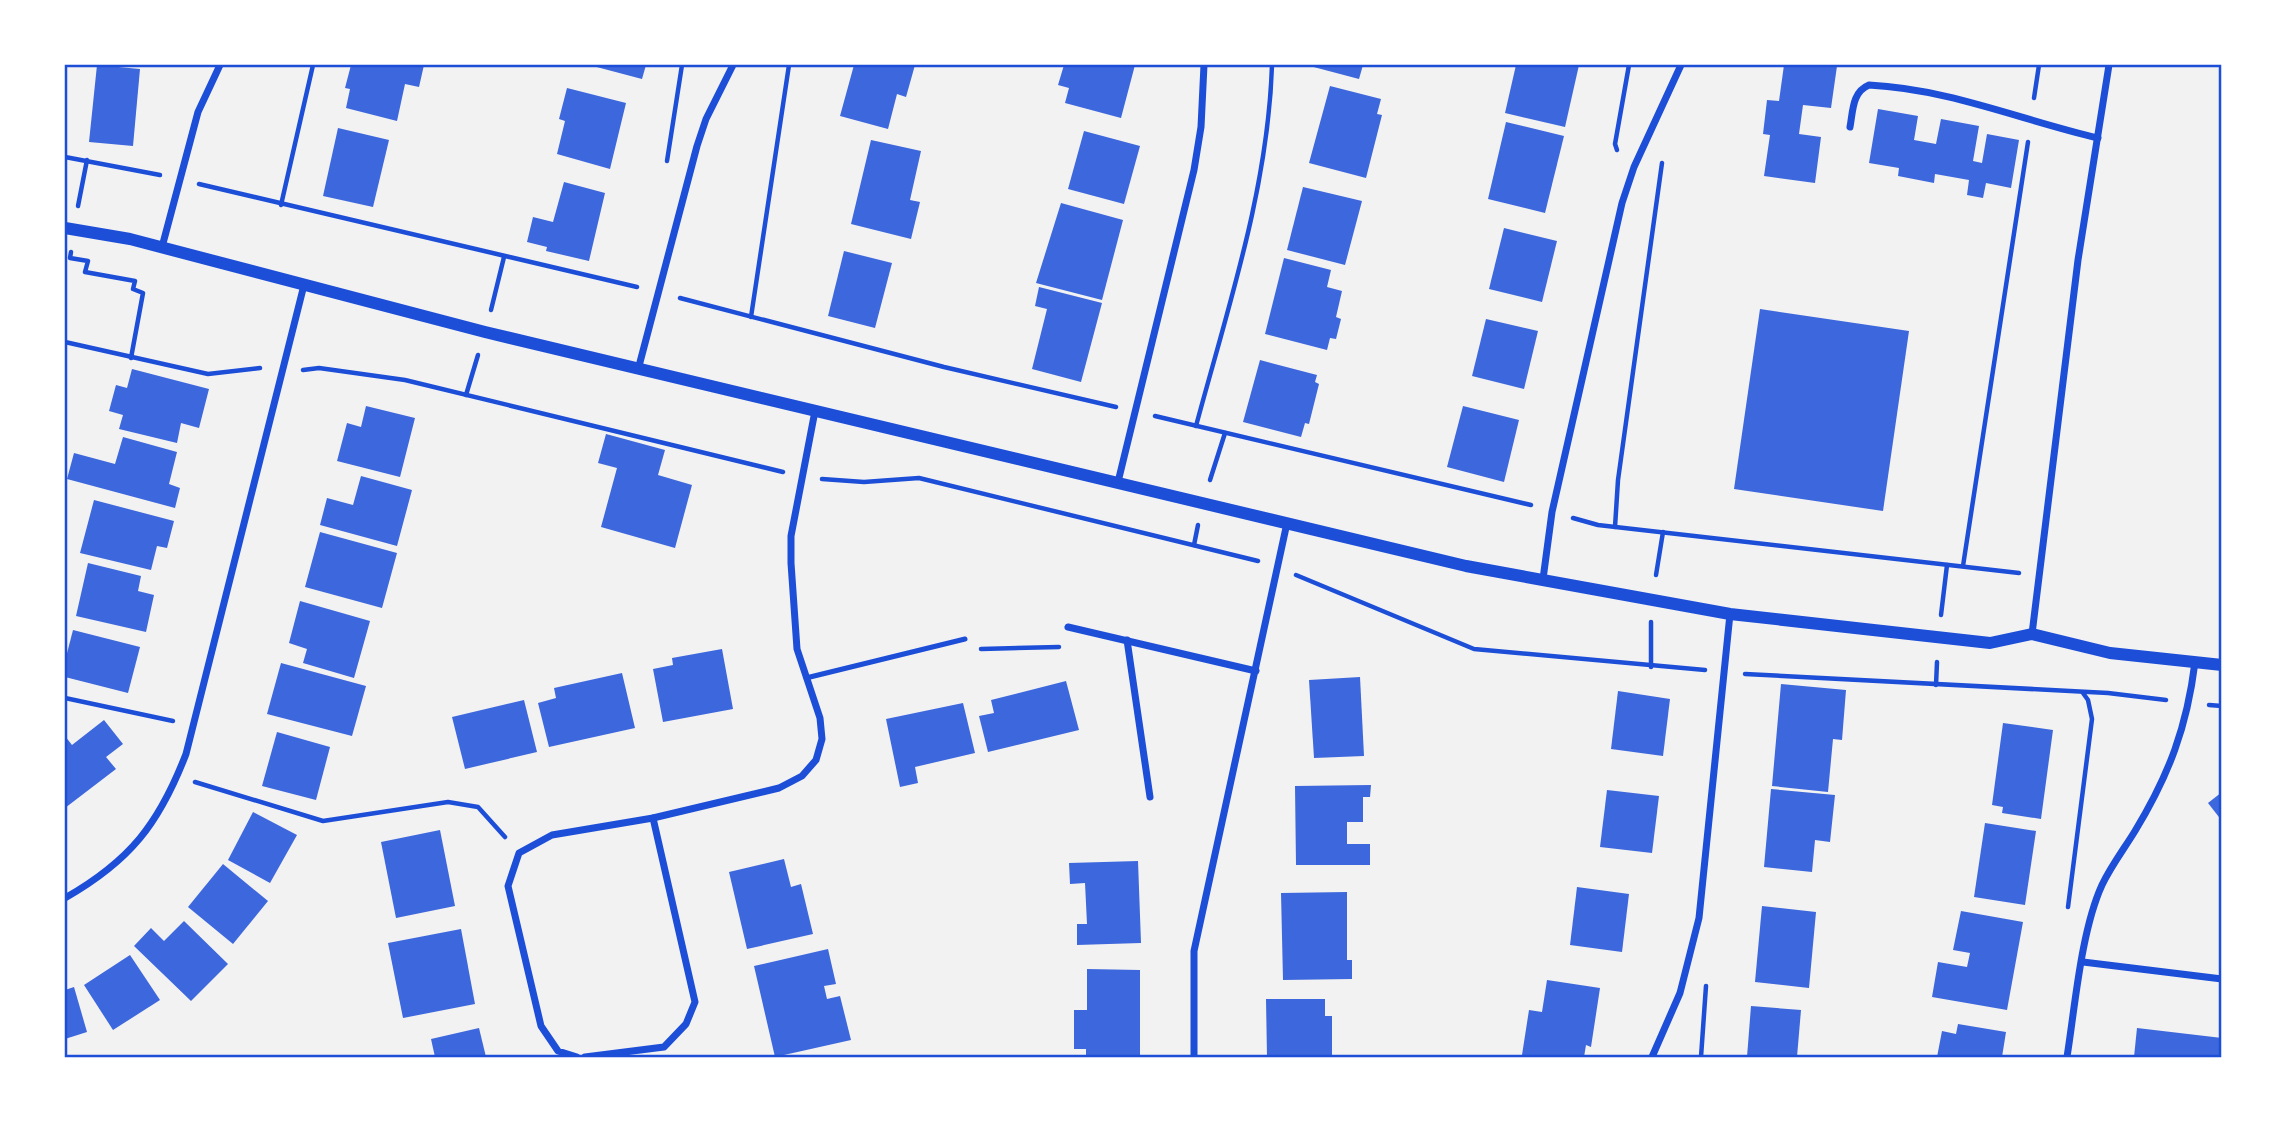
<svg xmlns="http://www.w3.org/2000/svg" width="2287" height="1122" viewBox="0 0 2287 1122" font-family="'IBM Plex Sans',sans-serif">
<rect width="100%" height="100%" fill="#f2f2f2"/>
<g fill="#3d67dc">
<path d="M97 65 140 69 133 146 89 142Z"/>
<path d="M351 65H424L419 87 405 84 397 121 346 108 350 89 345 88Z"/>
<path d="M589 65H646L642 79Z"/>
<path d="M854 65H915L906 97 897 94 888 129 840 116Z"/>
<path d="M1064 65H1135L1121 118 1065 103 1069 88 1058 85Z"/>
<path d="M1306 65H1363L1359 79Z"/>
<path d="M1516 65H1579L1565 127 1505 113Z"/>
<path d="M1784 65 1837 66 1831 108 1803 105 1799 134 1821 137 1815 183 1764 176 1770 135 1763 134 1767 100 1779 101Z"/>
<path d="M1330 86 1381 99 1377 114 1382 115 1366 178 1309 163Z"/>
<path d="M567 88 626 103 610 169 557 154 565 121 559 119Z"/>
<path d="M1878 109 1918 116 1914 140 1936 144 1941 119 1979 126 1973 161 1982 163 1987 134 2019 140 2011 188 1986 183 1983 198 1967 195 1969 180 1935 174 1934 183 1898 176 1899 168 1869 163Z"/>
<path d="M1506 122 1564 136 1545 213 1488 199Z"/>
<path d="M338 128 389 140 373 207 323 196Z"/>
<path d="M1084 131 1140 146 1124 204 1068 189Z"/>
<path d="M871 140 921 151 910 200 920 202 911 239 851 224Z"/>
<path d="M564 182 605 193 589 261 546 251 547 247 527 242 533 217 553 222Z"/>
<path d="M1303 187 1362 201 1345 265 1287 250Z"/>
<path d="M1061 203 1123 220 1102 300 1036 283Z"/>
<path d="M1504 228 1557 241 1542 302 1489 289Z"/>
<path d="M844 251 892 263 875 328 828 316Z"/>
<path d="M1284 258 1331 270 1327 287 1342 291 1336 317 1341 319 1336 339 1330 338 1327 350 1265 334Z"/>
<path d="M1039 287 1102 303 1081 382 1032 369 1047 309 1035 306Z"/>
<path d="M1760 309 1909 331 1883 511 1734 489Z"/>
<path d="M1486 319 1538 331 1524 389 1472 376Z"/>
<path d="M1260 360 1317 375 1315 382 1319 384 1309 424 1305 423 1301 437 1243 422Z"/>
<path d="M132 369 209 389 199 428 181 423 177 443 119 429 123 415 109 411 116 385 127 388Z"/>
<path d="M366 406 415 418 400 477 337 461 347 423 361 427Z"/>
<path d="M1463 406 1519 420 1504 482 1447 467Z"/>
<path d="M606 434 665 450 658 475 692 485 675 548 601 527 617 468 598 463Z"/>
<path d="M123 437 177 452 169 484 180 488 175 508 67 479 74 453 115 464Z"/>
<path d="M361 476 412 490 397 546 320 525 327 498 353 505Z"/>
<path d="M94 500 174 521 167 548 157 546 151 570 80 553Z"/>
<path d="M320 532 397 553 382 608 305 587Z"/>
<path d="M88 563 141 576 138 591 154 595 146 632 76 616Z"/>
<path d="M300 601 370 621 354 678 303 663 307 649 289 643Z"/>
<path d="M73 630 140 647 128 693 65 677V661Z"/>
<path d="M722 649 733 709 663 722 653 669 673 665 672 658Z"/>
<path d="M281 663 366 686 352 736 267 714Z"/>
<path d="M622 673 635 728 549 747 538 703 556 698 554 688Z"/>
<path d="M1360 677 1364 756 1314 758 1309 680Z"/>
<path d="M1066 681 1079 730 988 752 979 716 994 713 991 700Z"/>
<path d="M1781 684 1846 690 1842 740 1833 739 1828 792 1772 786Z"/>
<path d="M1618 691 1670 699 1663 756 1611 749Z"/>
<path d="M524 700 537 752 465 769 452 717Z"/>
<path d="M963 703 975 753 915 767 918 783 900 787 886 719Z"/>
<path d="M104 720 123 744 106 757 116 769 65 808V736L72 745Z"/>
<path d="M2003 723 2053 730 2041 819 2002 813 2003 807 1992 805Z"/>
<path d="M277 732 330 747 316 800 262 786Z"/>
<path d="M1371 785 1370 797H1363V822H1347V844H1370V865H1296L1295 786Z"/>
<path d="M1771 789 1835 795 1830 842 1815 840 1812 872 1764 867Z"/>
<path d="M1607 790 1659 796 1652 853 1600 847Z"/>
<path d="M2222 792V821L2208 803Z"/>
<path d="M253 812 297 835 270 883 228 860Z"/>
<path d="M1985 823 2036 831 2025 905 1974 897Z"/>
<path d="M440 830 455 906 396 918 381 842Z"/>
<path d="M784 859 791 887 801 884 813 934 747 949 729 872Z"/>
<path d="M1138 861 1141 943 1077 945V924H1087L1085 883 1070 884 1069 863Z"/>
<path d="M223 864 268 901 233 944 188 907Z"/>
<path d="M1577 887 1629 894 1622 952 1570 945Z"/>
<path d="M1347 892V960H1352V979L1283 980 1281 893Z"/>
<path d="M1762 906 1816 912 1809 988 1755 982Z"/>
<path d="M1961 911 2023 922 2007 1010 1932 997 1938 962 1967 967 1970 953 1953 950Z"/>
<path d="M184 921 228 964 191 1001 134 946 151 928 164 941Z"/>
<path d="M461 929 475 1004 403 1018 388 943Z"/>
<path d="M828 949 836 984 824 986 827 999 840 996 851 1040 775 1057 754 966Z"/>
<path d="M130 955 160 1000 113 1030 84 985Z"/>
<path d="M1087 969 1140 970V1057H1086V1049H1074V1010H1087Z"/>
<path d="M1547 980 1600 988 1591 1047 1586 1045 1584 1057 1522 1055 1529 1010 1542 1012Z"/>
<path d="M74 987 87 1032 65 1039V990Z"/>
<path d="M1266 999H1325V1016H1332V1057H1267Z"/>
<path d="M1751 1006 1801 1010 1797 1057H1747Z"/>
<path d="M1958 1024 2006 1032 2002 1057H1937L1942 1031 1956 1034Z"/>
<path d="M479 1028 486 1057H435L431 1039Z"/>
<path d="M2137 1028 2222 1038V1057H2134Z"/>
</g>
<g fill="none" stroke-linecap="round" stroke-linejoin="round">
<g stroke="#1d4ed8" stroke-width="4.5">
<path d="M2034 98 2039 65"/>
<path d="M1617 150 1615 144 1629 65"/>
<path d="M65 157 160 175"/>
<path d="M667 161 682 65"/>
<path d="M199 184 637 287"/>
<path d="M281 205 313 65"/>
<path d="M78 206 87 160"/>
<path d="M71 252 70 258 88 261 85 272 135 281 133 289 143 293 131 358"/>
<path d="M680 298 944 367 1116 407"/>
<path d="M491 310 504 257"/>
<path d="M751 317 789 65"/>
<path d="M65 342 208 374 260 368"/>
<path d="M303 370 319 368 405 380 783 472"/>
<path d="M466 395 478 355"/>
<path d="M1155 416 1531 505"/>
<path d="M1196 426C1228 307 1268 189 1272 65"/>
<path d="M822 479 864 482 919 478 1258 561"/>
<path d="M1210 480 1225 433"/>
<path d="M1573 518 1598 525 2019 573"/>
<path d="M1615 527 1618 480 1662 163"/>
<path d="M1194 545 1198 525"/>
<path d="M1963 566 2028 142"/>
<path d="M1296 575 1474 649 1705 670"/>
<path d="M1656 575 1663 532"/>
<path d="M1941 615 1947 565"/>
<path d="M981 649 1059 647"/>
<path d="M1651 667V622"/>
<path d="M1745 674 2108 693 2166 700"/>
<path d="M1936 685 1937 662"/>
<path d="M65 698 173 721"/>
<path d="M2209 705 2222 706"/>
<path d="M195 782 323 821 448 802 478 807 505 837"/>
<path d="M2068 907 2092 719 2088 700 2083 693"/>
<path d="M1701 1057 1706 986"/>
</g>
<g stroke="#1d4ed8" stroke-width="5">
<path d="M2222 67V68"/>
<path d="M806 678 965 639"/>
</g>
<g stroke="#1d4ed8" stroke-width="7">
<path d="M1850 127C1853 111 1852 92 1869 85 1949 89 2021 120 2098 138"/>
<path d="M162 247 198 112 220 65"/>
<path d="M639 366 697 146 706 119 733 65"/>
<path d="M1118 482 1194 170 1201 127 1204 65"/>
<path d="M1543 579 1552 512 1622 203 1634 167 1681 65"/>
<path d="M1068 627 1256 671"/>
<path d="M2032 634 2078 260 2109 65"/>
<path d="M1127 640 1150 797"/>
<path d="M65 898C130 861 159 824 186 754L304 285"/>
<path d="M2083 962 2222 979"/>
<path d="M577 1057 558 1051 541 1026 508 886 519 853 552 835 653 818 779 788 802 776 816 760 822 739 820 718 797 649 791 563V536L815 411"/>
<path d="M585 1057 664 1047 686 1024 695 1002 653 818"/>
<path d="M1194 1057V951L1287 523"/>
<path d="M1652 1057 1680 993 1699 918 1730 614"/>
<path d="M2067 1057C2075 1007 2081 931 2102 885 2111 866 2124 849 2135 831 2169 775 2187 727 2195 662"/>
</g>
<path stroke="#1d4ed8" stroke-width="12" d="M65 228 130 239 485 332 1466 566 1730 614 1990 643 2032 634 2110 653 2222 665"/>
</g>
<rect width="2287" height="1122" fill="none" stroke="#ffffff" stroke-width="133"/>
<rect x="66" y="66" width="2154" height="990" fill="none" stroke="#1d4ed8" stroke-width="2.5"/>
</svg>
